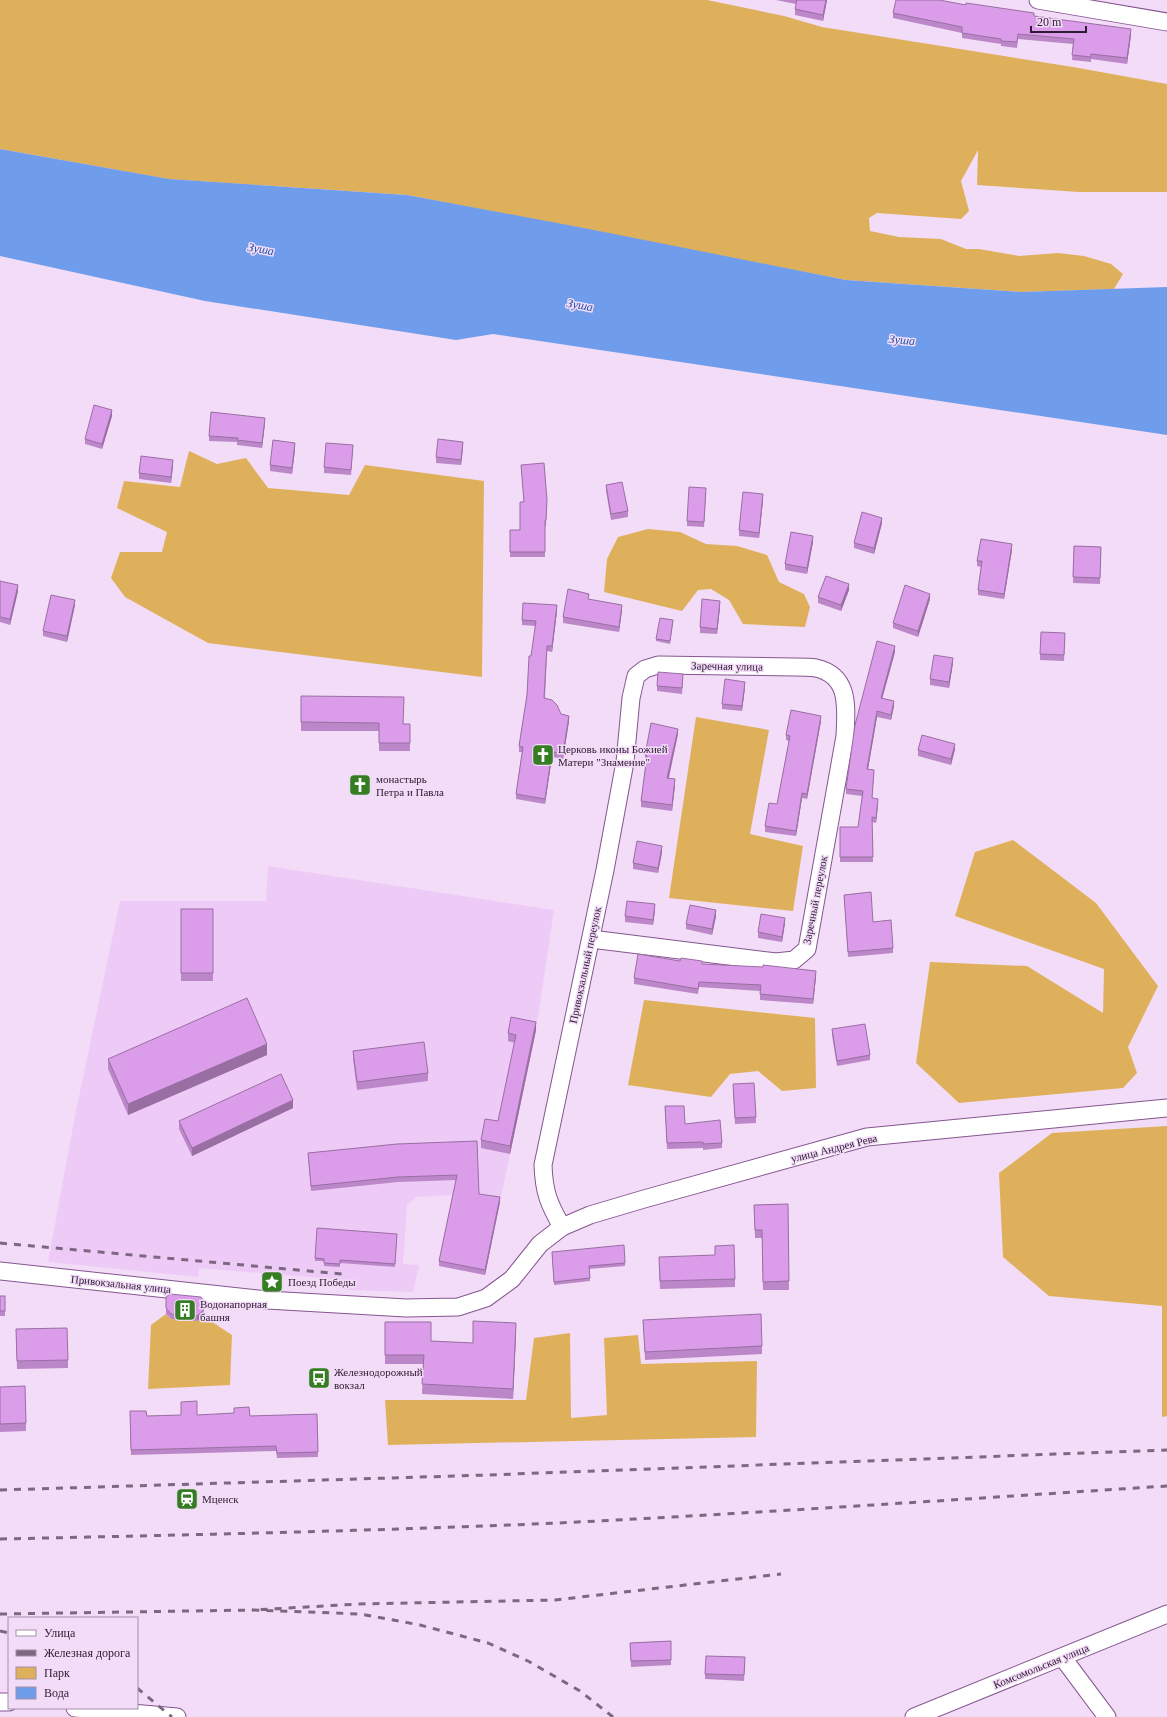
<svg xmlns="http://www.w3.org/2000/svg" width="1167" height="1717" viewBox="0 0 1167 1717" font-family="'Times New Roman',serif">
<rect width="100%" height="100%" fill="#f2dcf7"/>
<path fill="#eecbf6" d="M268 866 554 910 536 1030 500 1202 454 1195 417 1197 407 1205 403 1264 419 1265 413 1292 345 1290 346 1280 199 1268 198 1277 48 1262 75 1116 120 901H266Z"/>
<g fill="#dfb05c">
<path d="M0 0H707L784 16 822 27 1073 67 1167 84V192H1079L977 185 978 150 961 181 969 211 961 219 877 213 869 218 870 231 899 237 941 239 966 249H979L1019 256 1058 253 1084 256 1111 264 1123 274 1114 289 1021 292 846 280 407 195 168 179 0 149Z"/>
<path d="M189 451 217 464 246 458 268 488 349 495 365 465 484 481 482 677 208 643 125 597 111 578 120 552H162L167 532 117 508 124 481 180 487Z"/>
<path d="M648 529 680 532 706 544 737 546 767 555 779 582 804 594 810 607 805 627 743 624 729 600 711 589 698 590 682 611 604 592 607 559 618 537Z"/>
<path d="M696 717 769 730 750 834 803 846 793 911 669 898Z"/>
<path d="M1013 840 1096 903 1158 986 1128 1047 1137 1073 1123 1088 959 1103 916 1063 930 962 1027 966 1103 1013 1104 969 955 916 975 852Z"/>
<path d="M644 1000 815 1018 816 1088 782 1091 758 1071 730 1074 711 1097 628 1085Z"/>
<path d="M1167 1126V1416L1162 1417V1306L1049 1296 1003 1257 999 1173 1052 1133Z"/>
<path d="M166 1314 171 1319 197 1321 203 1316 232 1335 230 1385 148 1389 151 1325Z"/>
<path d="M570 1333 571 1418 607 1415 604 1338 638 1335 641 1364 757 1361 756 1437 388 1445 385 1400H526L534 1338Z"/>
</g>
<path fill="#6f9deb" d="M0 149 169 179 407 195 589 229 846 280 1021 292 1167 287V435L493 334 456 340 205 301 0 256Z"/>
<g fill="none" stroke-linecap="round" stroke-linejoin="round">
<g stroke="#855590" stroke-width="19">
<g id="street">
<path d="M1038 0 1167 22"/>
<path d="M562 1227C549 1204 544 1193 543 1165L605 870 625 762 631 698 636 676 645 669 658 665 794 667C801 667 809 667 816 668 851 676 846 709 845 736L807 949 794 960 776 962 591 939"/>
<path d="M0 1271 267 1300 406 1308 458 1307 486 1298 512 1279 540 1244 562 1227 590 1215 644 1199 867 1137 1167 1108"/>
<path d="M1063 1658 1107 1717"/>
<path d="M0 1702H9"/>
<path d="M75 1708 177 1717"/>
<path d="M914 1717 1167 1614"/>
</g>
</g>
<use href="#street" stroke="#fff" stroke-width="17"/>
<g stroke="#7c6881" stroke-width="3" stroke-dasharray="7 7" stroke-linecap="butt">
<path d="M0 1243 342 1274"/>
<path d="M0 1490 487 1475 1167 1450"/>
<path d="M0 1539C186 1535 372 1531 558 1523 761 1513 964 1499 1167 1486"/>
<path d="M0 1614 253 1610"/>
<path d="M0 1631 9 1633"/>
<path d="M137 1688 172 1717"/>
<path d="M613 1717 580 1691 528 1661 488 1643 420 1625 360 1614 253 1610 359 1604 555 1600 781 1574"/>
</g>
</g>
<g fill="#bc87c8">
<path d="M776 0H827L823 21 795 15V9L796 4Z"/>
<path d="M893 13 1034 16 1131 35 1127 64 1091 59V62L1072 60 1073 44 1018 39 1017 48 1001 46V44L962 38V33L893 18Z"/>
<path d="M112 416 102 449 85 444V439Z"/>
<path d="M265 423 262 448 237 445V442L209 441V436Z"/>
<path d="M463 447 461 465 436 463V457Z"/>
<path d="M295 449 292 474 270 471V465Z"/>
<path d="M353 450 351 475 324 473V467Z"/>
<path d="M173 465 171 483 139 479V473Z"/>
<path d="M521 465 547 500 546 526H545V557H510V530H520L524 502Z"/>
<path d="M606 485 628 511V517L611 520 606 491Z"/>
<path d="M706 493 704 527 687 526V521Z"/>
<path d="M763 500 759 538 739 536V530Z"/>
<path d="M882 523 874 554 854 548V543Z"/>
<path d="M813 542 807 574 785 570V564Z"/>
<path d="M1074 546 1101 547 1100 584 1073 583Z"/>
<path d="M1012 550 1004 599 978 595V590L981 567 977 566V561Z"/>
<path d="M0 581 18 591 10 625 0 622Z"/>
<path d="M849 590 841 611 818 603V597Z"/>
<path d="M589 599 622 610 619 632 563 623V617Z"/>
<path d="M930 599 918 637 893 628V623Z"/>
<path d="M75 605 67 642 43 636V631Z"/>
<path d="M720 607 717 634 700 633V627Z"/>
<path d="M557 611 552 652 547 651 545 698 561 714 569 721 563 759 552 757 545 804 516 799V794L522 752H519V746L527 695 531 656 536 626 522 625V620Z"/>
<path d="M673 623 670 644 656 641V639Z"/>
<path d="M1065 639 1064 661 1040 660V654Z"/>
<path d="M895 652 882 698 894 706 891 720 877 717 868 769 874 775 872 798 878 804 876 823 872 822 873 862H840V827H858L862 796 846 794V789Z"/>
<path d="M953 663 949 688 930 685V679Z"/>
<path d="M683 680 682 694 657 691V686Z"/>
<path d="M745 687 742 711 722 709V704Z"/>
<path d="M301 696 404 724H410V751H379V731H301Z"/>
<path d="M821 721 807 799 802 798 796 836 765 832V826L777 804 789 741 786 740V735Z"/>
<path d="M678 734 669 778 675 785 672 811 641 807V801L646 761H645V755Z"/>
<path d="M955 749 951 765 918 756V750Z"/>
<path d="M662 852 658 873 633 869V863Z"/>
<path d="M844 895 873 922 893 948V953L848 957Z"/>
<rect x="181" y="909" width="32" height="72"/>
<path d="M655 910 653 925 625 922V916Z"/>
<path d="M716 916 712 935 686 929V924Z"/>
<path d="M785 923 782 942 758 938V932Z"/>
<path d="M702 964 816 977 813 1004 760 1000V991L699 987 698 994 634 984V978Z"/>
<path d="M832 1029 870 1055V1060L837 1066 832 1035Z"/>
<path d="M536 1030 510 1154 481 1148V1140L498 1121 515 1043 508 1041V1033Z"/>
<path d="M353 1051 428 1073V1081L357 1090 353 1059Z"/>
<path d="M267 1055 128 1115 108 1069V1059Z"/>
<path d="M733 1090 756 1117V1123L735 1124Z"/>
<path d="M665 1106 685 1124 722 1143V1148L703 1150V1148L667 1149Z"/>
<path d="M293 1108 192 1156 179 1129V1121Z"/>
<path d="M477 1141 479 1194 500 1202 485 1275 439 1266V1261L456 1180 398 1182 311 1191 308 1153Z"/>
<path d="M788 1204 789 1290H763L762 1238H755L754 1205Z"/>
<path d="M397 1234 395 1267 340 1263V1267L324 1266V1261H315V1258Z"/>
<path d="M715 1246 735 1279V1287L660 1289 659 1265 715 1255Z"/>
<path d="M552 1254 625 1263V1266L589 1269 590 1281 554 1285Z"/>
<rect x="0" y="1296" width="5" height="20"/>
<path d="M204 1306 203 1316 197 1321 171 1319 166 1314V1308Z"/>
<path d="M643 1320 762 1346V1354L645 1360Z"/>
<path d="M385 1322 431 1341 473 1343 516 1333 513 1399 422 1394 423 1364H385Z"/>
<path d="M16 1329 68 1360V1368L17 1369Z"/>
<path d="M0 1387 26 1423V1431L0 1432Z"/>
<path d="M130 1411 147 1416 197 1415 250 1416 317 1414 318 1457 277 1458 276 1451 131 1455Z"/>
<path d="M671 1641V1665L631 1667 630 1643Z"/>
<path d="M745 1663 744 1681 705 1679V1674Z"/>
</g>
<g fill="#996ea3">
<path d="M826 0H827L823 21V15Z"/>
<path d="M1131 29V35L1127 64V58Z"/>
<path d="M112 410V416L102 449V444Z"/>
<path d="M265 418V423L262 448V443Z"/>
<path d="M463 442V447L461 465V460Z"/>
<path d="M295 443V449L292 474V468Z"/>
<path d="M173 460V465L171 483V477Z"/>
<path d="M763 494V500L759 538V533Z"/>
<path d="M882 518V523L874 554V548Z"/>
<path d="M813 536V542L807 574V568Z"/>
<path d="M1012 544V550L1004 599V594Z"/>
<path d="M849 584V590L841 611V605Z"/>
<path d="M18 585V591L10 625V619Z"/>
<path d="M930 594V599L918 637V631Z"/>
<path d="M75 600V605L67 642V636Z"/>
<path d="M720 601V607L717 634V629Z"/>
<path d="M557 605V611L552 652V646Z"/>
<path d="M622 605V610L619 632V627Z"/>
<path d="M895 646V652L881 703V698Z"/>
<path d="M953 658V663L949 688V682Z"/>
<path d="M745 682V687L742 711V706Z"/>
<path d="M894 701V706L891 720V715Z"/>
<path d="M877 711V717L867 775V769Z"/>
<path d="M569 716V721L563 759V753Z"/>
<path d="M821 716V721L807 799V794Z"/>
<path d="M678 729V734L667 784V778Z"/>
<path d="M955 744V749L951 765V759Z"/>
<path d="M552 752V757L545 804V799Z"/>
<path d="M675 779V785L672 811V805Z"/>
<path d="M802 793V798L796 836V831Z"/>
<path d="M878 799V804L876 823V818Z"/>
<path d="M662 846V852L658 873V868Z"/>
<path d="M655 904V910L653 925V920Z"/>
<path d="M716 910V916L712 935V929Z"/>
<path d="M785 918V923L782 942V937Z"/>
<path d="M816 971V977L813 1004V999Z"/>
<path d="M536 1022V1030L510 1154V1146Z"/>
<path d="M267 1044V1055L128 1115V1104Z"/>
<path d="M293 1100V1108L192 1156V1148Z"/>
<path d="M500 1197V1202L485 1275V1270Z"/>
<path d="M204 1301 203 1316 197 1321V1316Z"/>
<path d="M516 1323V1333L513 1399V1389Z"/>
</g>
<g fill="#db9de9" stroke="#996ea3">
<path d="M797 0H826L823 15 795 9Z"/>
<path d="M896 0H939L966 5V3L1034 13V16L1131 29 1127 58 1091 54V57L1072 55 1074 39 1018 34 1017 42 1001 41V39L962 33V27L893 13Z"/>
<path d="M94 405 112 410 102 444 85 439Z"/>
<path d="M211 412 265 418 262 443 237 440 238 438 209 436Z"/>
<path d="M438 439 463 442 461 460 436 457Z"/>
<path d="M273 440 295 443 292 468 270 465Z"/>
<path d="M326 443 353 445 351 470 324 467Z"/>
<path d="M141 456 173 460 171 477 139 473Z"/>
<path d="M544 463 547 500 546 520H545V552H510V530H520V502H524L521 465Z"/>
<path d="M622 482 628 511 611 514 606 485Z"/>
<path d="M689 487 706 488 704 522 687 521Z"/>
<path d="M743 492 763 494 759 533 739 530Z"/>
<path d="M862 512 882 518 874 548 854 543Z"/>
<path d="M791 532 813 536 807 568 785 564Z"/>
<path d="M981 539 1012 544 1004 594 978 590 982 561H977Z"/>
<path d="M1074 546 1101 547 1100 578 1073 577Z"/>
<path d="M826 576 849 584 841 605 818 597Z"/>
<path d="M0 581 18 585 10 619 0 617Z"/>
<path d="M905 585 930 594 918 631 893 623Z"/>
<path d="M568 589 589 594 588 599 622 605 619 627 563 617Z"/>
<path d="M51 595 75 600 67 636 43 631Z"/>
<path d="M702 599 720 601 717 629 700 627Z"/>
<path d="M523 603 557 605 552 646H547L544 698 552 700 557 705 561 714 569 716 563 753 552 752 545 799 516 794 523 747 519 746 527 695 529 656H531L536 621 522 620Z"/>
<path d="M660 618 673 620 670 641 656 639Z"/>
<path d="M1041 632 1065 633 1064 655 1040 654Z"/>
<path d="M877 641 895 646 881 698 894 701 891 715 877 711 867 769 874 770 872 798 878 799 876 818 872 817 873 857H840V827H858L863 791 846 789 855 725Z"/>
<path d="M934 655 953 658 949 682 930 679Z"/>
<path d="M658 672 683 674 682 688 657 686Z"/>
<path d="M725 679 745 682 742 706 722 704Z"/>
<path d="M301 696 404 697 403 724H410V743H379V723L301 722Z"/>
<path d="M791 710 821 716 807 794 802 793 796 831 765 826 769 803 777 804 790 736 786 735Z"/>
<path d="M651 723 678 729 667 778 675 779 672 805 641 801 647 756 645 755Z"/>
<path d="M922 735 955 744 951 759 918 750Z"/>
<path d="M637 841 662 846 658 868 633 863Z"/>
<path d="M871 892 873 922 891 920 893 948 848 952 844 895Z"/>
<path d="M627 901 655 904 653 920 625 916Z"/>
<path d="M690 905 716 910 712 929 686 924Z"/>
<rect x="181" y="909" width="32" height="64"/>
<path d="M761 914 785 918 782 937 758 932Z"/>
<path d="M638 954 680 961 681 958 702 961V964L763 967V965L816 971 813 999 760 994 761 985 699 982 698 989 634 978Z"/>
<path d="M247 998 267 1044 128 1104 108 1059Z"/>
<path d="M511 1017 536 1022 510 1146 481 1140 485 1119 498 1121 516 1035 508 1033Z"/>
<path d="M865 1024 870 1055 837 1061 832 1029Z"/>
<path d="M424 1042 428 1073 357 1082 353 1051Z"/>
<path d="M281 1074 293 1100 192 1148 179 1121Z"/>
<path d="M754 1083 756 1117 735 1118 733 1084Z"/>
<path d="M665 1106H684L685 1124 720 1120 722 1143 703 1144V1142L667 1143Z"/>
<path d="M477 1141 479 1194 500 1197 485 1270 439 1261 457 1175 398 1177 311 1186 308 1153 397 1144Z"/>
<path d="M788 1204 789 1281 763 1282 762 1230H755L754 1205Z"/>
<path d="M317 1228 397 1234 395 1264 340 1260V1264L324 1263V1259L315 1258Z"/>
<path d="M624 1245 625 1263 589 1266 590 1278 554 1282 552 1252Z"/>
<path d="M734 1245 735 1279 660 1281 659 1257 715 1255V1246Z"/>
<path d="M170 1294 201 1297 204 1301 203 1311 197 1316 171 1314 166 1308V1297Z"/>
<rect x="0" y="1296" width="5" height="15"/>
<path d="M761 1314 762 1346 645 1352 643 1320Z"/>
<path d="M473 1321 516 1323 513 1389 422 1384 424 1355H385V1322H431V1341L473 1343Z"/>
<path d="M67 1328 68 1360 17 1361 16 1329Z"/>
<path d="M25 1386 26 1423 0 1424V1387Z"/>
<path d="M197 1401V1415L234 1413V1408L249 1407 250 1416 317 1414 318 1452 277 1453 276 1446 131 1450 130 1411H146L147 1416 181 1415V1402Z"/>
<path d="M671 1641V1660L631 1661 630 1643Z"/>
<path d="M706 1656 745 1657 744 1675 705 1674Z"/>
</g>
<defs>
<g id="church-square" transform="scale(1.15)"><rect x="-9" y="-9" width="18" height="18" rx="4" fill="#347d23" stroke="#f2dcf7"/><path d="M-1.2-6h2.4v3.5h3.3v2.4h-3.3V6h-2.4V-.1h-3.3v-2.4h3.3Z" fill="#fff"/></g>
<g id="sight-square" transform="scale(1.15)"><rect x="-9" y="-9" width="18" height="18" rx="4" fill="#347d23" stroke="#f2dcf7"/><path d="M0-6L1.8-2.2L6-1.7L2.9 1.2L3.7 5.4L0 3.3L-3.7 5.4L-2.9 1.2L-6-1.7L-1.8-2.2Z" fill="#fff"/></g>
<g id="building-square" transform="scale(1.15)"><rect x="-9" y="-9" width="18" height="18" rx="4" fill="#347d23" stroke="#f2dcf7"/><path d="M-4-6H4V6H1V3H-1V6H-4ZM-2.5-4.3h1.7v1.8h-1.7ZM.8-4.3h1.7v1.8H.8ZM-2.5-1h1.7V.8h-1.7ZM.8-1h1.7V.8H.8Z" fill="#fff"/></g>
<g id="bus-square" transform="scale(1.15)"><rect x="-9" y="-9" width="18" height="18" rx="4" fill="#347d23" stroke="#f2dcf7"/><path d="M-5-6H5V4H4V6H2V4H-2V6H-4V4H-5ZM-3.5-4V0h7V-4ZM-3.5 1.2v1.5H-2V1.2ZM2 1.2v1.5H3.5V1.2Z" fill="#fff"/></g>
<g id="station-square" transform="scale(1.15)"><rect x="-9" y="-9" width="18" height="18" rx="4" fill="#347d23" stroke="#f2dcf7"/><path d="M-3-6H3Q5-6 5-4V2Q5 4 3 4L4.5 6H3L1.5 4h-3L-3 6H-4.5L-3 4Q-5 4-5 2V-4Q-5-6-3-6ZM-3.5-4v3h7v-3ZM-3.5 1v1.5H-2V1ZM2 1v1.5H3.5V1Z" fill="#fff"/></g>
</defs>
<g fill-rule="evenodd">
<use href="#church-square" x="543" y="755"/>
<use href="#church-square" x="360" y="785"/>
<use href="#sight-square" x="272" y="1282"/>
<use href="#building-square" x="185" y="1310"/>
<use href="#bus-square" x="319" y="1378"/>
<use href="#station-square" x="187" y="1499"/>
</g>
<g text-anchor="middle" stroke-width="3" stroke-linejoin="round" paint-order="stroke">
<g font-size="11" fill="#2e1a32" stroke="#f2dcf7">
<text transform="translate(727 666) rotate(1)" y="4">Заречная улица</text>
<text transform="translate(815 900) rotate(-79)" y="4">Заречный переулок</text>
<text transform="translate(585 965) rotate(-78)" y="4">Привокзальный переулок</text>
<text transform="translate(834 1148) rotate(-14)" y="4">улица Андрея Рева</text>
<text transform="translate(121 1284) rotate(6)" y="4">Привокзальная улица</text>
<text transform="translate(1041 1666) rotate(-22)" y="4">Комсомольская улица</text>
</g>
<g font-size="11" fill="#2e1a32" stroke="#f2dcf7" text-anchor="start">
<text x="558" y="753">Церковь иконы Божией<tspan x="558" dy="13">Матери "Знамение"</tspan></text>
<text x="376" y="783">монастырь<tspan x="376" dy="13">Петра и Павла</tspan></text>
<text x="288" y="1286">Поезд Победы</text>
<text x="200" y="1308">Водонапорная<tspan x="200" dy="13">башня</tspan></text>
<text x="334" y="1376">Железнодорожный<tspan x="334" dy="13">вокзал</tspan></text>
<text x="202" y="1503">Мценск</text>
</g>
<g font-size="12" font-style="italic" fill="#194fa8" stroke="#f2dcf7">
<text transform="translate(261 249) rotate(10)" y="4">Зуша</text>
<text transform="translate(580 305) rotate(10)" y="4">Зуша</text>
<text transform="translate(902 340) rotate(5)" y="4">Зуша</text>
</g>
</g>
<rect x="8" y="1617" width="130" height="92" fill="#f2dcf7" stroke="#a48ea8"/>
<rect x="16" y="1630" width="20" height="6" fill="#ffffff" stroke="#a48ea8"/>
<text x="44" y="1637" font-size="12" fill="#2e1a32">Улица</text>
<rect x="16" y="1650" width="20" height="6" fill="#7c6881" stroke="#a48ea8"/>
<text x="44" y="1657" font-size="12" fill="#2e1a32">Железная дорога</text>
<rect x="16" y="1667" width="20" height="12" fill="#dfb05c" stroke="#a48ea8"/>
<text x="44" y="1677" font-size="12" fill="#2e1a32">Парк</text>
<rect x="16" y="1687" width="20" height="12" fill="#6f9deb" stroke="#a48ea8"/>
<text x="44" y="1697" font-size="12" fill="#2e1a32">Вода</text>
<path d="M1031 26v6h55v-6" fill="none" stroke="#2e1a32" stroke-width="2"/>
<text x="1037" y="26" font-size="12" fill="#2e1a32" stroke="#f2dcf7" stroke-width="3" paint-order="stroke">20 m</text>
</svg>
